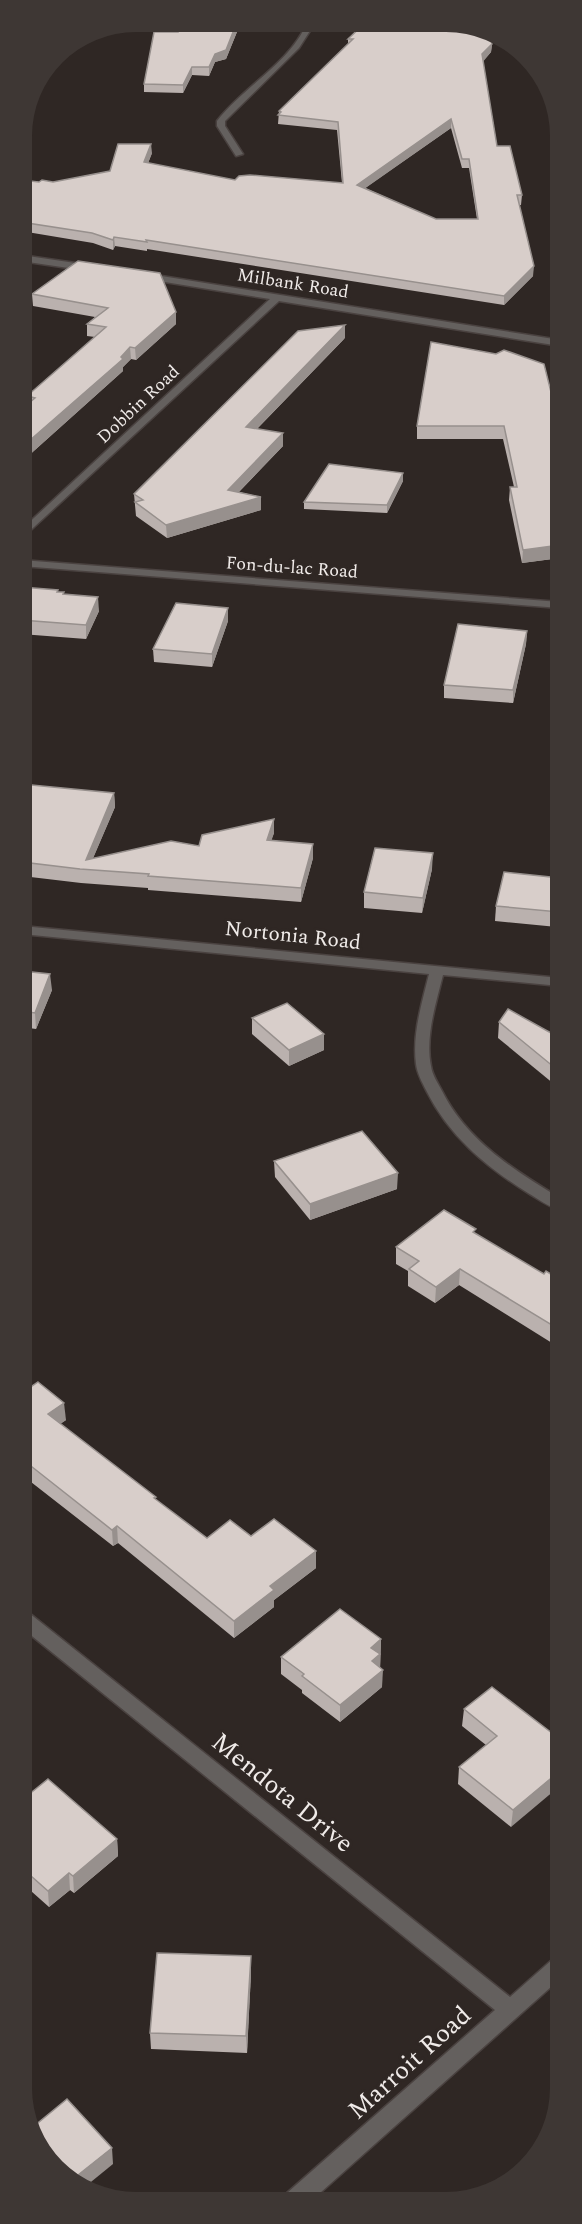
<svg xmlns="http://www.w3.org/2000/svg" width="582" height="2224" viewBox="0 0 582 2224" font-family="Spectral,serif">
<rect width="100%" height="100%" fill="#2f2724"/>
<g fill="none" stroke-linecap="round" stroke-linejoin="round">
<g stroke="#4a4240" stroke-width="3">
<g id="minor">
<path d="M307 23H315L299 48 225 121V126L243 154 236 156 217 126V121C244 86 289 64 307 23Z"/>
<path d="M21 255 89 265 94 268 89 271 21 261Z"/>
<path d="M143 273 560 340V346L279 301 21 539V530L270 299 140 278 138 276Z"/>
<path d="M21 560 560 602V608L21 566Z"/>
<path d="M22 926 560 978V986L443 975C436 1003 425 1037 431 1066 432 1075 438 1083 442 1091 467 1141 514 1170 560 1198V1210C549 1207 538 1199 528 1193 485 1166 449 1136 426 1090 422 1082 417 1073 416 1064 412 1034 422 1003 429 974L22 934Z"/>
<path d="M22 1611 29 1613 510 1997 554 1958 561 1956V1978L311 2201H284L287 2193 495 2010 22 1628Z"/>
</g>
</g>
<use href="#minor" fill="#64605e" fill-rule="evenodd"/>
</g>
<g fill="#bab1ae" fill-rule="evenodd">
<path d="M177 21 241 22 226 59 215 62 209 76 192 75 183 93 144 92V84L178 32Z"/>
<path d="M363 24 476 25 492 44 491 52 483 61 497 146 522 195 521 205H519L533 276 504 305 147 249V251L115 246 113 250 93 243 21 231V180L39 182H53L110 171 152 153 148 163 235 180 342 183 337 130 278 124 279 111 348 44V39ZM451 128 462 168H469L477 219H436L365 188Z"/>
<path d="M78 261 176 324 136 360 131 359 123 367V371L26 458V463L21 467 28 404 27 396 95 337 87 336V324L95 317 33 306 32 294Z"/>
<path d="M345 338 257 429 283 446 239 492 261 497V510L167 538 136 516 134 494Z"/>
<path d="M555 408V418L560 439V558L522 563 509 500 510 487H514L503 439H417V426Z"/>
<path d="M403 473V481L387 513 304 509V502Z"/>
<path d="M21 587 58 590V592L99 611 86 639 21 634Z"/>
<path d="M228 608V621L212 667 154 662 153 649Z"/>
<path d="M527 631 526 644 513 703 444 698V685Z"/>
<path d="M21 784 114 793 115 807 93 858 199 846 274 819V833L271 840 313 858 301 902 148 890V888L81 883 22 876Z"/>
<path d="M432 869 422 913 364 908V892Z"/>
<path d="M560 878V906L557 927 495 921 496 906Z"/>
<path d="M22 971 52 990 36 1029 22 1027Z"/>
<path d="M252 1018 324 1034V1050L289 1066 252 1034Z"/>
<path d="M499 1022 560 1038V1089L498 1038Z"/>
<path d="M274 1161 397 1189 310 1220 275 1177Z"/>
<path d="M476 1234 544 1274 560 1280V1348L459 1285 435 1303 408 1286V1271L396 1264V1247Z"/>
<path d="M22 1393 66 1420 60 1424 156 1500 207 1538 251 1536 316 1568 274 1600V1607L234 1638 118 1543 113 1546 22 1475Z"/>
<path d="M381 1639 380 1668 382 1687 340 1722 302 1693V1690L281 1674V1657Z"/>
<path d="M464 1709 561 1740 511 1827 458 1784 459 1767 486 1745 462 1726Z"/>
<path d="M22 1800 117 1839 118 1856 74 1893 70 1890 49 1907 22 1883Z"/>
<path d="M251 1956V1973L247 2053 151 2049 150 2033Z"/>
</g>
<g fill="#97908d">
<path d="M237 22H241L226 59 215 62 209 76V67L215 54Z"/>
<path d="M492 44 491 52 482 63V54Z"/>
<path d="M192 67V75L183 93V85Z"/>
<path d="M451 119V128L357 194V185Z"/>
<path d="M151 144 152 153 145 171 144 162Z"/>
<path d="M114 237 115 246 113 250V240Z"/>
<path d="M534 266 533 276 504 305V296Z"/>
<path d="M176 312V324L136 360 135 348Z"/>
<path d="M345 325V338L246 440V427Z"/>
<path d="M130 347 131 359 123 367V371L26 458V463L21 467V448L121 357Z"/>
<path d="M283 433V446L228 503V490Z"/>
<path d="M403 473V481L387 513V505Z"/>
<path d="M261 497V510L167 538 166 525Z"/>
<path d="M560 545V558L522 563 523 550Z"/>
<path d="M98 597 99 611 86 639V625Z"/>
<path d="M228 608V621L212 667V654Z"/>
<path d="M527 631 526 644 513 703V690Z"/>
<path d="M114 793 115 807 88 870 86 860Z"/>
<path d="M274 819V833L267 854V840Z"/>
<path d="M313 844V858L301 902V888Z"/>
<path d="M433 853 432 869 422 913 423 898Z"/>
<path d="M50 974 52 990 36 1029 35 1013Z"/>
<path d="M324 1034V1050L289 1066V1050Z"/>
<path d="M398 1173 397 1189 310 1220V1204Z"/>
<path d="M460 1269 459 1285 435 1303 436 1287Z"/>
<path d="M64 1403 66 1420 50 1431 48 1414Z"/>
<path d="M117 1526 118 1543 113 1546 112 1530Z"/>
<path d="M316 1551V1568L274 1600V1607L234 1638V1621L270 1586Z"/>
<path d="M381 1639 380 1671 371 1678V1648Z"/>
<path d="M383 1670 382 1687 340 1722V1705Z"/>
<path d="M561 1770V1785L511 1827 513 1810Z"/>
<path d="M117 1839 118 1856 74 1893 73 1876Z"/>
<path d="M69 1873 70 1890 49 1907 48 1891Z"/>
<path d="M251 1956V1973L247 2053 246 2036Z"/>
<path d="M112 2148 113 2164 86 2186 73 2179Z"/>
</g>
<g fill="#d8ceca" stroke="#97908d" stroke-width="1.5" fill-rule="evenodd">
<path d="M177 21 237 22 226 50 215 54 209 67H192L183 85 144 84 154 32H178Z"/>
<path d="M364 24 476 25 489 33 492 44 482 54 497 146H510L522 195H517L534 266 504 296 146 240 147 242 114 237 113 240 92 233 21 222V180L39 182 42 180 53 182 110 171 118 144H151L144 162 235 180 239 176 250 175 343 183 338 122 278 115 281 112 279 111 353 39H348ZM451 119 462 159H469L478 219H436L357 185Z"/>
<path d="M78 261 160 273 176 312 135 348 130 347 121 357 123 359 21 448V410L35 398 27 396 106 327 87 324 108 308 32 294Z"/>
<path d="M345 325 246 427 283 433 228 490 261 497 166 525 135 502 143 500 134 494 298 331Z"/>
<path d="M431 342 496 354 504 350 544 364 555 408H552L560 439V448H558L560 458V545L523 550 510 487H517L504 426H417Z"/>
<path d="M329 464 403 473 387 505 304 502Z"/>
<path d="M21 587 58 590 57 592H64L63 594 98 597 86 625 21 620Z"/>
<path d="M176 603 228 608 212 654 153 649Z"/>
<path d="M458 624 527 631 513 690 444 685Z"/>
<path d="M21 784 114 793 86 860 171 841 199 846 202 835 274 819 267 840 313 844 301 888 148 876 149 874 80 869 22 862Z"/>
<path d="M375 848 433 853 423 898 364 892Z"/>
<path d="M504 872 560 878V899L559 912 496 906Z"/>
<path d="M22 971 50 974 35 1013 22 1011Z"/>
<path d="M287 1003 324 1034 289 1050 252 1018Z"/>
<path d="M508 1009 560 1038V1072L499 1022Z"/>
<path d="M362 1131 398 1173 310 1204 274 1161Z"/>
<path d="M444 1210 476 1229 473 1232 544 1274 546 1271 560 1280V1330L460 1269 436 1287 409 1269 419 1261 396 1247Z"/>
<path d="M38 1382 64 1403 48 1414 156 1497 154 1498 207 1538 230 1520 251 1536 274 1519 316 1551 270 1586 274 1590 234 1621 117 1526 112 1530 22 1459V1393Z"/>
<path d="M340 1609 381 1639 371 1648 380 1654 372 1661 383 1670 340 1705 302 1676 304 1674 281 1657Z"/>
<path d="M492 1687 561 1740V1770L513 1810 459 1767 497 1736 464 1709Z"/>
<path d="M48 1779 117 1839 73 1876 69 1873 48 1891 22 1868V1800Z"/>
<path d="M157 1953 251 1956 246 2036 150 2033Z"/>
<path d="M67 2099 112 2148 73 2179 54 2169 33 2127Z"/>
</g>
<g text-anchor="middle" stroke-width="6" stroke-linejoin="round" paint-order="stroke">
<g font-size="18" fill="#f0ebe9" stroke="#2f2724">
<text transform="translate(293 283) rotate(9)" y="6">Milbank Road</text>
<text transform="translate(138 404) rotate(-43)" y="6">Dobbin Road</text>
<text transform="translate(292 567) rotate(4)" y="6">Fon-du-lac Road</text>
</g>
<g font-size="21" fill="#f0ebe9" stroke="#2f2724">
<text transform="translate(293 935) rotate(6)" y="7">Nortonia Road</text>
</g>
<g font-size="26" fill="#f0ebe9" stroke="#2f2724">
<text transform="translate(283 1792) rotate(39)" y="9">Mendota Drive</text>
<text transform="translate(409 2062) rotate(-42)" y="9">Marroit Road</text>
</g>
</g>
<path d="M0 0H582V2224H0ZM136 32H446A104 104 0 0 1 550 136V2088A104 104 0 0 1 446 2192H136A104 104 0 0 1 32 2088V136A104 104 0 0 1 136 32Z" fill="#3e3734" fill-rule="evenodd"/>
</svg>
